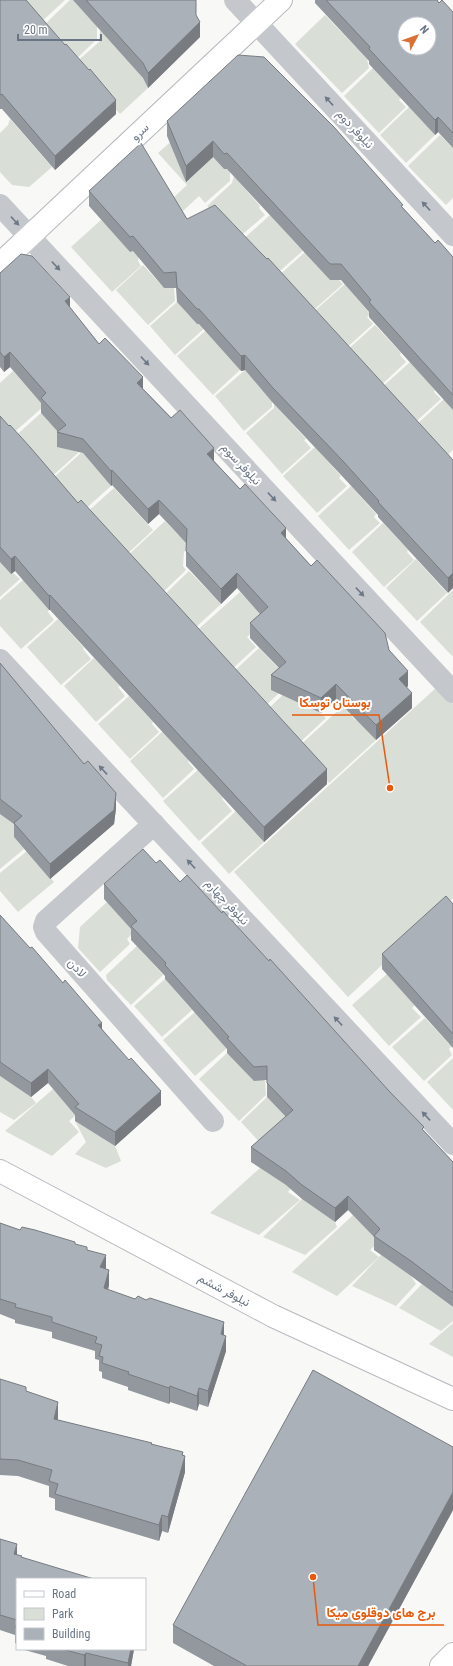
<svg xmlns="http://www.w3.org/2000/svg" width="453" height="1666" viewBox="0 0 453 1666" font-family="'Roboto Condensed',Vazirmatn,sans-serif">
<rect width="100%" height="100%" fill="#f8f8f6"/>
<g fill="#d9dfd7">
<path d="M17 0H65L39 24Z"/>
<path d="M70 0H74L97 25V39L73 62 41 28Z"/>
<path d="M325 15 367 59 369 68 342 93 295 44Z"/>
<path d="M100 30 143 78 148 88 120 114 74 64 99 42Z"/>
<path d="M373 68 401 98 399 100 406 107 379 133 344 96Z"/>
<path d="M409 107 435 135 406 163 380 135Z"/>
<path d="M10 119 52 167 29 187 12 185 0 172V133L8 125Z"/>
<path d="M181 123 224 169H230V181L205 203 199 196 183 211 172 199 187 185 158 153 183 131Z"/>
<path d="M440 135 453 148V198L446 205 408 166Z"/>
<path d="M234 176 260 206 259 208 265 215 237 239 207 206 232 183Z"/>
<path d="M270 215 298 246 306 248 272 278 240 242Z"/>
<path d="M101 220 140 251 138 261 141 266 112 292 71 247Z"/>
<path d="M305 252 330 280H339L343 284 308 315 275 279Z"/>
<path d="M143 265 164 288H174L175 301 148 325 116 290Z"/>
<path d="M345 284 370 314 367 317 373 324 343 351 310 315Z"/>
<path d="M177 302 197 324H209L175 355 150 326Z"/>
<path d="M212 325 241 369 213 395 177 356Z"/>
<path d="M375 325 401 353 400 355 406 362 378 388 345 352Z"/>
<path d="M410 362 435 390 434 392 441 399 411 426 379 390Z"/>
<path d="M245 370 272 401V407L244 431 215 396Z"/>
<path d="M13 371 44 406 10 436 0 425V383Z"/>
<path d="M444 399 453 409V450L443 459 414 427Z"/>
<path d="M274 404 306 439 304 440 311 448 282 474 246 433 274 408Z"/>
<path d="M41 413 76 452H79L48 480 12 439Z"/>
<path d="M315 447 341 476 339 478 347 486 317 513 283 476Z"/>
<path d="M82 452 111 486 82 512 52 479Z"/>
<path d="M351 486 376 514 374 517 380 523 349 550 318 516Z"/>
<path d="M114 488 153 530 124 557 85 514Z"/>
<path d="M165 521 178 535 195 542 184 552 183 566 186 570 159 596 124 559Z"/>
<path d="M383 523 408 550 407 552 414 560 384 587 352 552Z"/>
<path d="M416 559 447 593 417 621 386 588Z"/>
<path d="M0 561 20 579 0 597Z"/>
<path d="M189 571 221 604 192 631 161 598Z"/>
<path d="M23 580 49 610 48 612 54 620 21 649 0 626V600Z"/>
<path d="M453 590V655L452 656 420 622Z"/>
<path d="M240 592 266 620 247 637 256 647 228 673 193 634Z"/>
<path d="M58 619 84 648 83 649 91 659 61 685 27 647Z"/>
<path d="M259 648 283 673 289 684 263 708 231 674Z"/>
<path d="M94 658 120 686 118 687 125 696 96 722 64 686Z"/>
<path d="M293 685 317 711 326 718 297 745 266 711Z"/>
<path d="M437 687 453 704V898L348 997 234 872Z"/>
<path d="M129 696 153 722 152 724 159 732 130 759 98 724Z"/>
<path d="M343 706 355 720 358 717 376 740 329 783 297 748Z"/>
<path d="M163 731 189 760 188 762 194 769 163 798 130 761Z"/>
<path d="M198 770 223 798 222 799 232 811 199 841 163 801Z"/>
<path d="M0 798 16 819 14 837 24 849 0 869Z"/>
<path d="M236 811 264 842 229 874 201 843Z"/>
<path d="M27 851 54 882 18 912 0 891V873Z"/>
<path d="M107 902 134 932 127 939 130 944 100 972 78 948 80 927Z"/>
<path d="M137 946 163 975 131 1005 107 980 106 975Z"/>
<path d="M387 974 415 1005 412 1008 421 1017 389 1046 352 1005Z"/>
<path d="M165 979 192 1010 162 1037 134 1006Z"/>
<path d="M195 1012 227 1048 195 1076 163 1040Z"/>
<path d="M425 1018 449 1044 452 1042 453 1045 449 1049 452 1055 424 1081 392 1047Z"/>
<path d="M227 1053 265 1081 266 1095 239 1121 199 1079Z"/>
<path d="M453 1058V1110L427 1082Z"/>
<path d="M0 1076 31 1097 36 1103 14 1120 0 1112Z"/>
<path d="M53 1089 76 1115 69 1121 79 1132 52 1156 5 1131Z"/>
<path d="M267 1097 291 1122 264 1147 241 1122Z"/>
<path d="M75 1121 115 1146 121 1161 106 1168 75 1154 86 1142Z"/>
<path d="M260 1168 291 1188 288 1192 300 1200 259 1235 210 1213Z"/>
<path d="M302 1199 335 1222 337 1227 305 1255 263 1237Z"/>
<path d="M353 1215 379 1242 370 1250 379 1257 337 1296 292 1272Z"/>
<path d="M381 1255 411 1276 416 1284 396 1306 352 1286Z"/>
<path d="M422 1284 453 1307V1321L441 1331 399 1308Z"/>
<path d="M453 1323V1357L429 1344Z"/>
</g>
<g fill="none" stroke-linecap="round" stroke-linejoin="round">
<g stroke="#b7babf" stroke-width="24">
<g id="secondary">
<path d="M0 264 281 0"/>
<path d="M0 1171 273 1316 453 1399"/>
<path d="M441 1666 453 1654"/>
</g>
</g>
<g stroke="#c4c7cb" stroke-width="22">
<path d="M235 0 453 235"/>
<path d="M0 205 453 692"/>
<path d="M0 660 453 1144"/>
<path d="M154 824 46 921 44 927 46 932 213 1121"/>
</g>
<use href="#secondary" stroke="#fff" stroke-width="22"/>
</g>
<g fill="#93989e">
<path d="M0 0 116 114 55 170 2 109H0Z"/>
<path d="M73 0H196V15L200 37 148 88 143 78Z"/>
<path d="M315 0H437L439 3 453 12V148L438 132 435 135 409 107 369 64V61L315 3Z"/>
<path d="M167 121 403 208 435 243 453 257V410L369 317V312L341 280H330L227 169H224L213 157 186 182 167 136Z"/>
<path d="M89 191 187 219 453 460 448 593 378 517V515L342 476 273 403 245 370 241 371 199 324H197L177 302 176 288H164L133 251 130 252 89 206Z"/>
<path d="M0 273 70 308 99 344 214 461 389 650 408 686 407 687 412 708 376 740 336 699 321 713 271 690V675L279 668 250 638V623L260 614 237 588 221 604 186 566V543L159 514 148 524 112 485 111 486 83 453 57 447V432H58L41 413V403L10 367 4 372 0 367Z"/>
<path d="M0 416 327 784 264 842 50 610H49L15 571 11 574 0 562Z"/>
<path d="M0 663 116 808 114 824 50 879 14 837V824L0 814Z"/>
<path d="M156 863 222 913 453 1162V1307L411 1276 374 1250V1237L348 1210 335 1222 302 1199 286 1185 251 1162V1147L286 1117 267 1097V1080L254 1081 227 1053V1049L165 979V976L131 940V929L104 899V884Z"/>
<path d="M453 904V1048L382 969V954Z"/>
<path d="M0 915 102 1029 161 1105 115 1146 75 1121V1115L48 1083 31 1097 0 1076Z"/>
<path d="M0 1223 20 1230 75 1244 87 1250 106 1269 109 1285 108 1290 135 1299 146 1300 224 1335 226 1351 208 1407 199 1404 197 1411 170 1402 169 1404 128 1390V1387L102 1378V1372L99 1371V1360L95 1359V1351L52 1338V1332L15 1323V1320L0 1314Z"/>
<path d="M0 1379 26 1391 58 1418V1420L152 1444 183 1455 185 1472 168 1533 162 1531 159 1541 55 1510V1499L49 1497V1486L18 1476 0 1475Z"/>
<path d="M453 1447V1510L368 1666H214L173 1643V1625Z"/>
<path d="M0 1539 17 1554V1644L15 1643V1635L0 1630Z"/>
<path d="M21 1649H134L131 1666H68L46 1659V1656Z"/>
</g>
<g fill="#787c81">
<path d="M200 22V37L148 88V73Z"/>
<path d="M116 100V114L55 170V156Z"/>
<path d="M438 117V132L435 135V120Z"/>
<path d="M213 141V157L186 182V166Z"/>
<path d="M70 297V312L65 301Z"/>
<path d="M10 352V367L4 372V357Z"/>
<path d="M245 355V370L241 371V356Z"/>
<path d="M143 377V392L137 383Z"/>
<path d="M214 448V463L207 454Z"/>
<path d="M112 470V485L111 486V471Z"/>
<path d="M159 500V514L148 524V509Z"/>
<path d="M286 528V543L281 533Z"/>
<path d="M15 556V571L11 574V559Z"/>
<path d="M237 573V588L221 604V589Z"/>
<path d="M453 573V588L448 593V578Z"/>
<path d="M50 595V610H49V596Z"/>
<path d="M408 671V686L399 694V679Z"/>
<path d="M336 684V699L321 713V698Z"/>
<path d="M412 693V708L376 740V725Z"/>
<path d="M327 769V784L264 842V827Z"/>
<path d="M116 793V808L114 824 50 879V864Z"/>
<path d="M102 1023V1036L98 1025Z"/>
<path d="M48 1069V1083L31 1097V1083Z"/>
<path d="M161 1091V1105L115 1146V1132Z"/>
<path d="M348 1196V1210L335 1222V1208Z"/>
<path d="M106 1255V1270L100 1267Z"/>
<path d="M109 1270V1285L104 1304V1288Z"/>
<path d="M224 1322V1337L221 1334Z"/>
<path d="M226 1336V1351L208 1407V1391Z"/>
<path d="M170 1386V1402L169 1404V1388Z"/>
<path d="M199 1388V1404L197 1411V1396Z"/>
<path d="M58 1402V1418L54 1435V1419Z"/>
<path d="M183 1452V1462L185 1456V1472L168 1533V1517Z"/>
<path d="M453 1492V1510L368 1666H358Z"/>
<path d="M162 1515V1531L159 1541V1525Z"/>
<path d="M17 1544V1559L14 1554Z"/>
<path d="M131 1649H134L131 1666H128V1663Z"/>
<path d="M86 1653V1666H84V1655Z"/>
</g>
<g fill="#abb1b8" stroke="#787c81" fill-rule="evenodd">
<path d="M0 0H26L65 45 66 44 89 70 90 69 116 100 55 156 2 94 0 95Z"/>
<path d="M86 0H196V15L200 22 148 73 143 63Z"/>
<path d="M326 0H437L439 3 442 0 453 12V133L438 117 435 120 409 92 369 49 370 47ZM405 24H429V48H405Z"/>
<path d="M238 55 264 57 334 127 403 205 401 206 435 243 438 240 453 257V395L369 302 371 300 341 264H330L227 153 224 154 213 141 186 166 167 121Z"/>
<path d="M141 143 187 219 215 205 259 251 267 259 268 258 453 460V573L448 578 378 502 379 501 342 460 273 388 245 355 241 356 199 309H197L177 287 176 272 164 273 133 236 130 237 89 191Z"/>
<path d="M21 254 32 256 70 297 65 301 99 344 105 338 143 377 137 383 171 418 180 410 214 448 207 454 240 489 245 484 286 528 281 533 311 566 317 560 385 633 389 650 408 671 399 679 412 693 376 725 336 684 321 698 271 675 286 662 250 623 268 607 237 573 221 589 186 551 187 529 159 500 148 509 112 470 111 471 83 439 57 432 66 425 41 398 46 393 10 352 4 357 0 352V273Z"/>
<path d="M0 416 9 426 10 425 30 447 78 503 81 500 327 769 264 827 50 595 49 596 15 556 11 559 0 547Z"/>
<path d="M0 663 84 764 88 761 116 793 114 810 50 864 14 823 22 816 0 799Z"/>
<path d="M143 849 156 863 160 860 180 882 187 875 222 913 223 911 269 961 270 959 389 1091 424 1127 422 1129 453 1162V1293L411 1261 374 1236 380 1229 348 1196 335 1208 302 1185 286 1171 251 1147 293 1110 267 1083V1066L254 1067 227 1038 229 1037 165 965 166 963 131 926 137 921 104 884Z"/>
<path d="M446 896 453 904V1034L382 954Z"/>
<path d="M0 915 30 948 32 947 63 983 65 980 102 1023 98 1025 129 1060 131 1058 161 1091 115 1132 75 1107 79 1104 48 1069 31 1083 0 1062Z"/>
<path d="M0 1223 20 1230 22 1227 35 1230 75 1242V1244L87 1247V1250L106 1255 100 1267 109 1270 104 1288 135 1299 138 1296 146 1300 150 1298 224 1322 221 1334 226 1336 208 1391 199 1388 197 1396 170 1386 169 1388 128 1374 129 1372 102 1363 103 1357 99 1356 102 1345 95 1343 97 1337 52 1322V1317L15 1307 16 1304 0 1299Z"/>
<path d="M313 1370 453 1447V1492L358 1666H247L173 1625Z"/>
<path d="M0 1379 26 1387V1391L58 1402 54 1419 152 1443 151 1444 183 1452 182 1455 185 1456 168 1517 162 1515 159 1525 55 1494 58 1484 49 1481 52 1470 18 1460 0 1459Z"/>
<path d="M0 1539 17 1544 14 1554 22 1556 21 1557 94 1579H17V1620L0 1615Z"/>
<path d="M17 1622V1628H15Z"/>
<path d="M62 1649H131L128 1663 86 1653 84 1655Z"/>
</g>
<defs><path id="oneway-solid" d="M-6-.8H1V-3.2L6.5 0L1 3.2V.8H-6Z"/></defs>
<g fill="#6e7988">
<use href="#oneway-solid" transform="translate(329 101) rotate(-133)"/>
<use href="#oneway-solid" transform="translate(426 206) rotate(-133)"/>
<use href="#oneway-solid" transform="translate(15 221) rotate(47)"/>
<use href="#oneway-solid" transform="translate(56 266) rotate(47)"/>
<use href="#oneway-solid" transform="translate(145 361) rotate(47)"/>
<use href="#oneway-solid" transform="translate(272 497) rotate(47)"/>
<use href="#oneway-solid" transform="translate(360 592) rotate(47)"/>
<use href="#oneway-solid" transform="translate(103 770) rotate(-133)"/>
<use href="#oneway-solid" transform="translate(191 864) rotate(-133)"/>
<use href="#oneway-solid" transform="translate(338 1021) rotate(-133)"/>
<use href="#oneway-solid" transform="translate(426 1116) rotate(-133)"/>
</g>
<g text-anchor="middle" stroke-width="4" stroke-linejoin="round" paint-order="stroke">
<g font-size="12" fill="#697585" stroke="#fff">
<text transform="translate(355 129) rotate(47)" y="4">نیلوفر دوم</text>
<text transform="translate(140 132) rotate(-43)" y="4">سرو</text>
<text transform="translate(241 464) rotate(47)" y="4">نیلوفر سوم</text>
<text transform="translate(227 902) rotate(47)" y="4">نیلوفر چهارم</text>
<text transform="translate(77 968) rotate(48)" y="4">لادن</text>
<text transform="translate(224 1290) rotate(28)" y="4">نیلوفر ششم</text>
</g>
</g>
<path fill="none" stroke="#e8590c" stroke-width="1.5" d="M390 788L379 715H292M313 1577L318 1625H444"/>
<g fill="#e8590c" stroke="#fff" stroke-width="1.5">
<circle cx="390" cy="788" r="4"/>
<circle cx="313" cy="1577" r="4"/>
</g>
<g font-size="13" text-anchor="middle" font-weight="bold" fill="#e8590c" stroke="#fff" stroke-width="4" stroke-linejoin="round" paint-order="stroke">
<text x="335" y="707">بوستان توسکا</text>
<text x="381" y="1617">برج های دوقلوی میکا</text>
</g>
<rect x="16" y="1578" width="130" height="72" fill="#ffffff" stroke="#c3c8ce"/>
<rect x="24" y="1591" width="20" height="6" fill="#ffffff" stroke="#c3c8ce"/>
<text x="52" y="1598" font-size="12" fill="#697585">Road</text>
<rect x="24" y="1608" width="20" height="12" fill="#d9dfd7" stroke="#c3c8ce"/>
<text x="52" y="1618" font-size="12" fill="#697585">Park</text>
<rect x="24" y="1628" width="20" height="12" fill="#abb1b8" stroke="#c3c8ce"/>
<text x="52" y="1638" font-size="12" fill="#697585">Building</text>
<g transform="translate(417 36) rotate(49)"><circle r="19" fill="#ffffff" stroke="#c3c8ce"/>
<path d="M0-3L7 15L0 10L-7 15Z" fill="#db7034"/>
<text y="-6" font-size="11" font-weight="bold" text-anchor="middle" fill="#697585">N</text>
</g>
<path d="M18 34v6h83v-6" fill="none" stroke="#697585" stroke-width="2"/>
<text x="24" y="34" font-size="12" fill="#697585" stroke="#ffffff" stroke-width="3" paint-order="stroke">20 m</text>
</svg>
